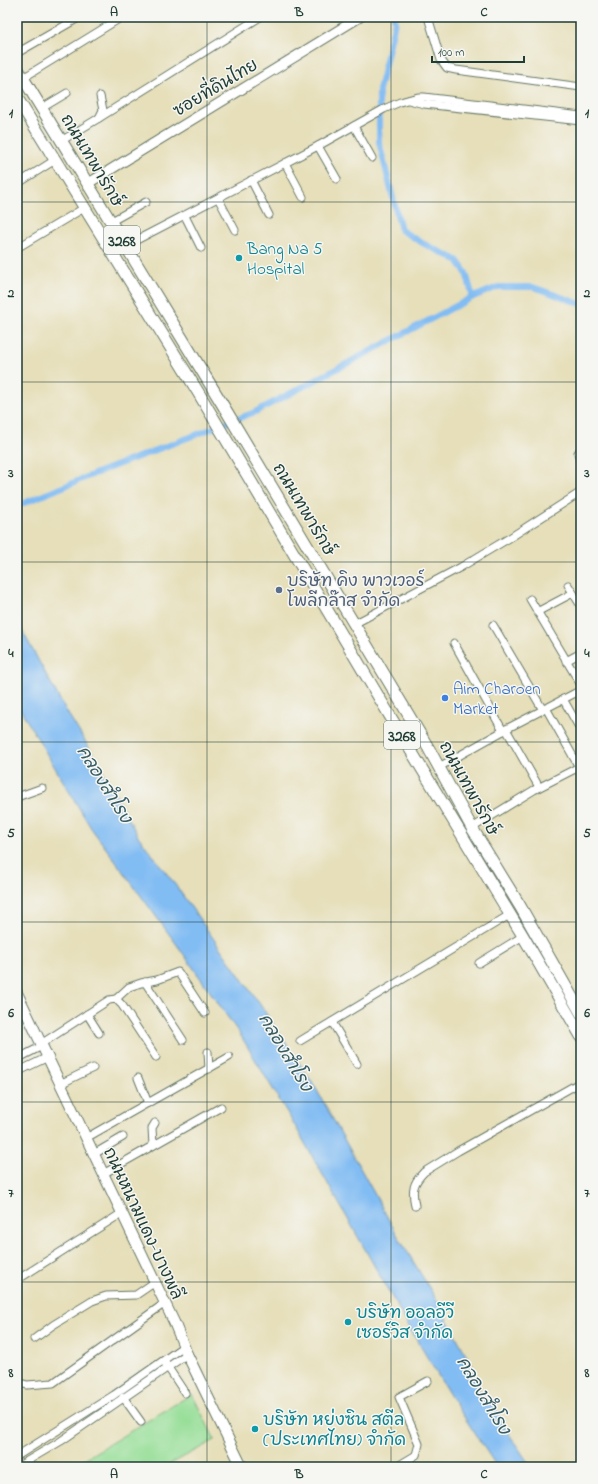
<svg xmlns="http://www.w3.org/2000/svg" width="598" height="1484" viewBox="0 0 598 1484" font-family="'Indie Flower','Playpen Sans Thai',sans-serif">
<rect width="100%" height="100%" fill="#f6f6f2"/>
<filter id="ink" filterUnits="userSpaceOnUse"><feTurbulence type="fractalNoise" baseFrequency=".025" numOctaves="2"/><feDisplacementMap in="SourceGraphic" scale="8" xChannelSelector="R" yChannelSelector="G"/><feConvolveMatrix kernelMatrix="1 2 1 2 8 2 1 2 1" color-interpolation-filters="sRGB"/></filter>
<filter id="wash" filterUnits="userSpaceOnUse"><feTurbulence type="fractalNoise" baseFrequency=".012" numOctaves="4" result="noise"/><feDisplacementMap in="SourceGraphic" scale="16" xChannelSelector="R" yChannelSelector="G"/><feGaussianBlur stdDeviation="0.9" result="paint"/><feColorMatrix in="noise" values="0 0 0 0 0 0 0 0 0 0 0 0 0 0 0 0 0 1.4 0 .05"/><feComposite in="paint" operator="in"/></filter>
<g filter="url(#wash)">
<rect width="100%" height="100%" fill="#e6dfba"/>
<path fill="#97de98" stroke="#5b8e66" d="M192 1394 215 1440 165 1467H71Z"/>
<path fill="#81bcf3" stroke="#507c94" d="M17 621 65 709 98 762 138 836 174 883 259 1003 314 1085 399 1238 433 1294 473 1367 479 1392 495 1407 507 1431 531 1467H497L451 1397 409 1327 294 1124 241 1036 180 949 91 828 17 704Z"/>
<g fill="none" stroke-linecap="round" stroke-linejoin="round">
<g stroke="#81bcf3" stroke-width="6">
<path d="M394 17 395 22 379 90V142L401 230 424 244 457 260 466 273 473 297"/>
<path d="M17 506 99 472 255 412 473 297 498 287H533L581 304"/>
</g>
</g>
</g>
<g filter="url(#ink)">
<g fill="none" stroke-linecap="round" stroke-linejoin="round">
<g stroke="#657663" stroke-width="9">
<g id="minor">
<path d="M428 17 441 60 447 68 456 70 581 87"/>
<path d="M17 53 80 17"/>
<path d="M23 78 122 17"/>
<path d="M409 100 424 104 581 121"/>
<path d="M42 108 67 93"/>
<path d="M99 118 103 110 100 96"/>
<path d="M354 126 372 158"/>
<path d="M61 141 99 118 260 17"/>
<path d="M318 146 337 179"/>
<path d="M285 163 303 197"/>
<path d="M251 180 269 215"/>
<path d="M17 184 55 160"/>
<path d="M218 198 235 230"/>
<path d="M185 216 201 248"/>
<path d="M110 222 146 202"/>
<path d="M125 246 318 146 384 109 400 102 418 97H424L581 116"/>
<path d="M17 248 84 208"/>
<path d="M581 449 578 453 581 464"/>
<path d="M568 585 581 606"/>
<path d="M530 599 581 685"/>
<path d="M537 612 573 593"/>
<path d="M354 624 461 567 511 537 581 492"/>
<path d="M493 625 543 710"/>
<path d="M454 643 503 731"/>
<path d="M566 661 581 653"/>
<path d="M563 699 579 727"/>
<path d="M546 708 579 767"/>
<path d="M506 729 539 787"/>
<path d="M439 767 510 727 581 690"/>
<path d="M17 797 42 788"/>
<path d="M472 828 534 790 581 766"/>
<path d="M479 963 523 936"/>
<path d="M145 982 183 1040"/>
<path d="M116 999 129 987 141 983 157 980 178 972 205 1013"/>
<path d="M87 1014 99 1033"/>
<path d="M332 1022 357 1064"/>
<path d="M300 1041 511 914"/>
<path d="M41 1044 109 1000 116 999 122 1005 156 1057"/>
<path d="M208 1052 209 1069"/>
<path d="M17 1059 42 1046"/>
<path d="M17 1072 48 1057"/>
<path d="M138 1078 148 1103"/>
<path d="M60 1084 93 1068"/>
<path d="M86 1138 229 1057"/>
<path d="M153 1145 152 1128 155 1123"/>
<path d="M94 1154 123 1137"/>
<path d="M103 1174 221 1107"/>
<path d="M415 1206C412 1191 412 1184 424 1172L458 1151 581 1082"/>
<path d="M17 1280 122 1213"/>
<path d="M34 1339 53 1325 92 1301 106 1296 136 1295 155 1282"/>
<path d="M165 1363 185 1393"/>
<path d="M17 1382 27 1385 53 1383 165 1303"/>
<path d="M123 1397 141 1422"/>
<path d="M17 1456 114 1395 184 1346"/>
<path d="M17 1467 61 1441 187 1354"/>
<path d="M396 1467 416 1455 419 1444 399 1397 428 1381"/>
</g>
</g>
<g stroke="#657663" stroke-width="11">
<path id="tertiary" d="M87 184 360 17"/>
</g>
<g stroke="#657663" stroke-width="12">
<path id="secondary" d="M17 993 174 1322 187 1354 242 1467"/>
</g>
<g stroke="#657663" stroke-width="13">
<g id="primary">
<path d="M17 68 221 402 429 749 472 828 520 906 581 1013"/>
<path d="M17 98 198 392 390 716 523 936 581 1036"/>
</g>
</g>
<use href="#minor" stroke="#fff" stroke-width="7"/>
<use href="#tertiary" stroke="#fff" stroke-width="9"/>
<use href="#secondary" stroke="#fff" stroke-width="10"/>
<use href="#primary" stroke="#fff" stroke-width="11"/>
</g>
</g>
<path fill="none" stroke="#1f3d34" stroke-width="1" stroke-opacity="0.55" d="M207 17V1467M391 17V1467M17 202H581M17 382H581M17 562H581M17 742H581M17 922H581M17 1102H581M17 1282H581"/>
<g fill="#0f9aa8" stroke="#f6f6f2" stroke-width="1.5">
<circle cx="239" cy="258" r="4"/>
<circle cx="348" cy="1322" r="4"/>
<circle cx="255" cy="1429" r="4"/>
</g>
<circle fill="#5c6f8a" stroke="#f6f6f2" stroke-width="1.5" cx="279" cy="590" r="4"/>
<circle fill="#3f7fe0" stroke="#f6f6f2" stroke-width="1.5" cx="445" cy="698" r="4"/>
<g text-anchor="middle" stroke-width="3" stroke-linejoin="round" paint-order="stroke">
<g fill="#f6f6f2" stroke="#60746d" stroke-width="1">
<rect x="104" y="226" width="36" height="28" rx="3"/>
<rect x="384" y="721" width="36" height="28" rx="3"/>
</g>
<g font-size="16" font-weight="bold" fill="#1f3d34">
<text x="122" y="246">3268</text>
<text x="402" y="741">3268</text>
</g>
<g font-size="17" fill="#1f3d34" stroke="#f6f6f2">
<text transform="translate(215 87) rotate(-31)" y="6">ซอยที่ดินไทย</text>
<text transform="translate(93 160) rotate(59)" y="6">ถนนเทพารักษ์</text>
<text transform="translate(305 509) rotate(59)" y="6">ถนนเทพารักษ์</text>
<text transform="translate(470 788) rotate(61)" y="6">ถนนเทพารักษ์</text>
<text transform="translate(144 1223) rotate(65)" y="6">ถนนหนามแดง-บางพลี</text>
</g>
<g font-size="17" fill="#0d838f" stroke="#f6f6f2" text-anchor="start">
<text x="247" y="254">Bang Na 5<tspan x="247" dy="20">Hospital</tspan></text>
<text x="356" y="1318">บริษัท ออลอีวี<tspan x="356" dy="20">เซอร์วิส จำกัด</tspan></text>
<text x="263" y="1425">บริษัท หย่งซิน สตีล<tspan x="263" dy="20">(ประเทศไทย) จํากัด</tspan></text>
</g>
<g font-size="17" fill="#4e5e75" stroke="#f6f6f2" text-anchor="start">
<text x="287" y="586">บริษัท คิง พาวเวอร์<tspan x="287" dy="20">โพลีกล๊าส จำกัด</tspan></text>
</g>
<g font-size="17" fill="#366cbe" stroke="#f6f6f2" text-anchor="start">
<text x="453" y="694">Aim Charoen<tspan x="453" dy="20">Market</tspan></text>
</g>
<g font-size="18" font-style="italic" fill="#385d64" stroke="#f6f6f2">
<text transform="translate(105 784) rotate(58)" y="6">คลองสำโรง</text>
<text transform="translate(286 1052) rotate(59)" y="6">คลองสำโรง</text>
<text transform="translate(484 1395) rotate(59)" y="6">คลองสำโรง</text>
</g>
</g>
<rect width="598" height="1484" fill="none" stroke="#f6f6f2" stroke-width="44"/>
<path d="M432 56v6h92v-6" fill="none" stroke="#1f3d34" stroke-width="2"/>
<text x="438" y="56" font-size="12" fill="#1f3d34" stroke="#f6f6f2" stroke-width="3" paint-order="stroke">100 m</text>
<rect x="22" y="22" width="554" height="1440" fill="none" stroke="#1f3d34" stroke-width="1.5"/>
<g font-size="13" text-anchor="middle" font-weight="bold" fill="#1f3d34">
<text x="114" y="16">A</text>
<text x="299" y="16">B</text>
<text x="484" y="16">C</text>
<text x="11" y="117">1</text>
<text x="587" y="117">1</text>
<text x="11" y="297">2</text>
<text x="587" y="297">2</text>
<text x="11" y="477">3</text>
<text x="587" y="477">3</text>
<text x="11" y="657">4</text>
<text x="587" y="657">4</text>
<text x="11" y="837">5</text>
<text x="587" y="837">5</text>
<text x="11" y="1017">6</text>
<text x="587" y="1017">6</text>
<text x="11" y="1197">7</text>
<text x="587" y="1197">7</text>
<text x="11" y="1377">8</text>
<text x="587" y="1377">8</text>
<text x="114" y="1478">A</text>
<text x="299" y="1478">B</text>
<text x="484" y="1478">C</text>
</g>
</svg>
